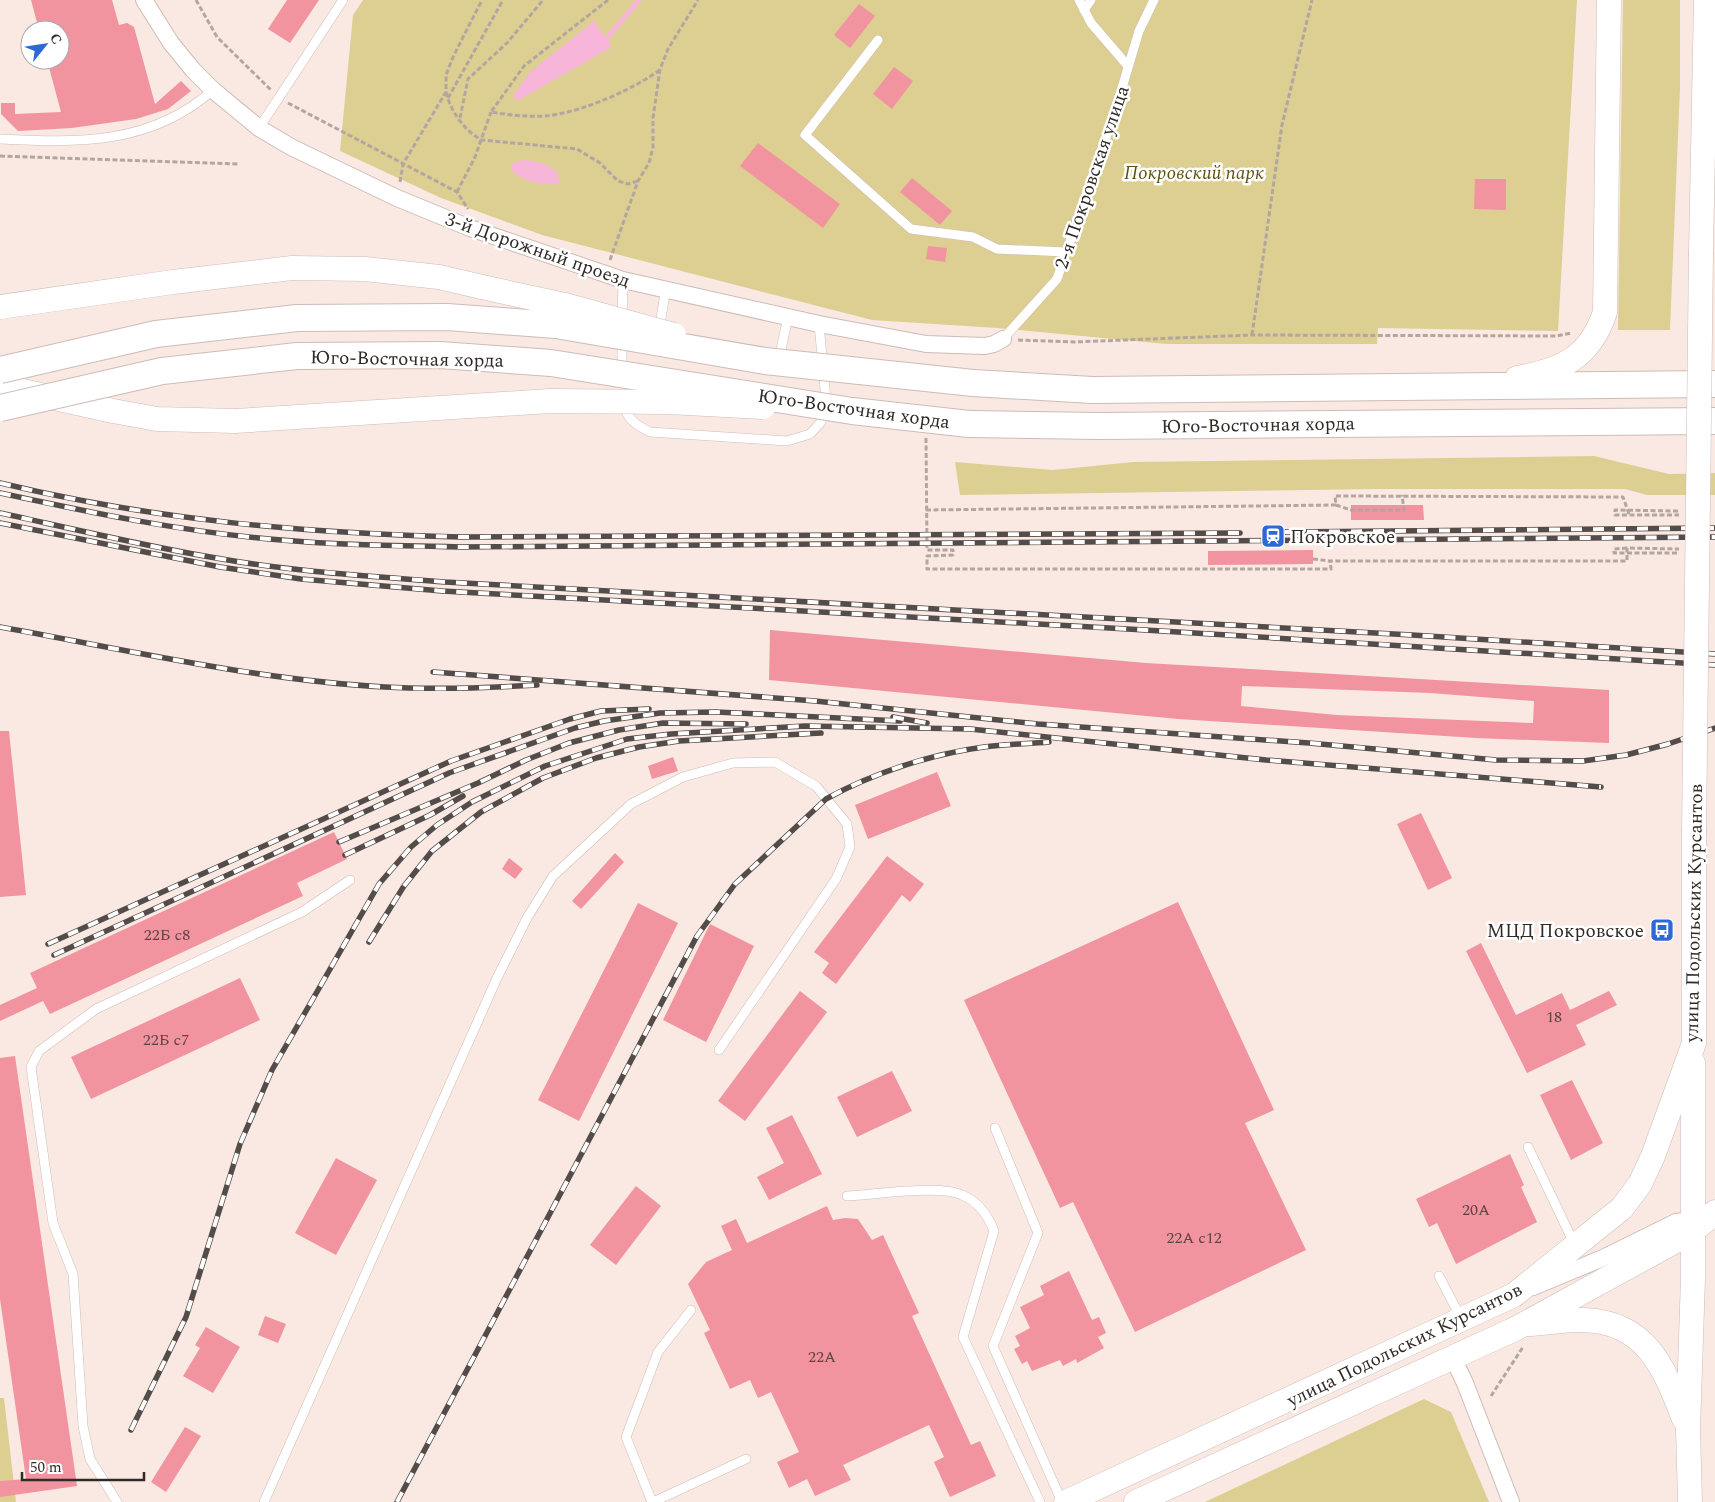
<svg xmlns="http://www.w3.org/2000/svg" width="1715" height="1502" viewBox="0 0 1715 1502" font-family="Spectral,serif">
<rect width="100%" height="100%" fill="#fae9e3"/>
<g fill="#ddcf92">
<path d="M363 0H1577L1558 331 1378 328 1377 344H1166L997 328 872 320 542 235 441 198 340 151 353 15Z"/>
<path d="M1623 0H1680V88L1670 330H1618Z"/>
<path d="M1594 456 1669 474 1715 473V495H1647L1625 489H1377L960 495 955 462 1053 470 1133 462Z"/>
<path d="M0 1398H4L16 1502H0Z"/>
<path d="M1424 1399 1451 1412 1489 1502H1205Z"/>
</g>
<g fill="#f7b4d9">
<path d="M594 21 612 47 517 101 513 96 529 73Z"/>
<path d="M523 160C537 160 546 164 557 172L560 184C542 185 529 183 513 172L511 164Z"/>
</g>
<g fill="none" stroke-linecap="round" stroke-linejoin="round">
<path stroke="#f7b4d9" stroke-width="5" d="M602 41 607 38 639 0"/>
</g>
<g fill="#f1949f" fill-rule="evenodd">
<path d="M31 0H112L119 25 127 23 134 27 155 104 181 81 191 91 168 109 136 119 72 128 18 131 1 114V103H15V114L61 112 47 60H60V30H39Z"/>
<path d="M287 0H319L290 43 268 29Z"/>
<path d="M859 4 875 16 850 48 834 35Z"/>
<path d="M894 67 913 81 892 109 873 94Z"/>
<path d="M758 143 840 204 823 228 740 166Z"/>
<path d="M912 178 952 211 940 225 900 192Z"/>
<path d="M1475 179H1506V210L1474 209Z"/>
<path d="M928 246 947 248 945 262 926 259Z"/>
<path d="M1351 505H1423L1424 520H1351Z"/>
<path d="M1313 550V564L1208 565V551Z"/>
<path d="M770 630 1146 663 1609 690V743L1476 738 1178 719 769 680ZM1242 686 1430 693 1534 701 1533 723 1337 715 1241 706Z"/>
<path d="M0 731H9L26 895 0 897Z"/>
<path d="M673 757 678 771 652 779 648 766Z"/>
<path d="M937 772 951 806 868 839 855 805Z"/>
<path d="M1421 813 1452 878 1428 890 1397 824Z"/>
<path d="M334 832 347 859 297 883 303 896 50 1014 43 1001 0 1021V1005L37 988 30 973Z"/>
<path d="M615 853 624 862 581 909 572 901Z"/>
<path d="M887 856 924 884 910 902 902 895 836 984 822 973 829 963 814 952Z"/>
<path d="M509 858 523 869 515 879 502 869Z"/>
<path d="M1178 902 1274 1110 1245 1123 1306 1250 1135 1332 1073 1202 1060 1208 964 1000Z"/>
<path d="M638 903 678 923 579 1121 538 1100Z"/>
<path d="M710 924 754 946 706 1042 663 1020Z"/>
<path d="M1481 943 1516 1015 1562 993 1570 1010 1609 991 1617 1005 1576 1025 1586 1045 1527 1073 1466 951Z"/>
<path d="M240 978 260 1020 91 1099 71 1057Z"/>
<path d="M800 991 827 1012 745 1121 718 1101Z"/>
<path d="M15 1056 77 1486 0 1497V1481L26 1479 0 1299V1058Z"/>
<path d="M892 1071 912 1111 857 1137 837 1097Z"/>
<path d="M1572 1080 1603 1143 1571 1160 1540 1095Z"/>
<path d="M792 1115 822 1174 769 1200 757 1177 784 1163 766 1128Z"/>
<path d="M1510 1154 1524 1185 1521 1187 1537 1222 1456 1264 1437 1223 1429 1227 1416 1199Z"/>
<path d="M336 1158 377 1180 336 1255 295 1233Z"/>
<path d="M636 1186 661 1206 616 1265 590 1245Z"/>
<path d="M827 1206 833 1220 845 1218 858 1219 872 1240 883 1235 919 1313 912 1316 971 1445 980 1441 996 1476 950 1497 934 1462 944 1457 929 1425 843 1465 851 1480 815 1496 807 1479 789 1488 777 1462 799 1452 771 1392 758 1398 750 1380 730 1389 704 1333 710 1330 688 1284 706 1262 732 1250 721 1226 736 1219 747 1243Z"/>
<path d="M1069 1271 1092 1320 1099 1317 1106 1333 1098 1337 1104 1348 1077 1363 1076 1359 1063 1366 1060 1360 1032 1371 1027 1361 1022 1364 1014 1349 1020 1346 1015 1336 1030 1328 1020 1307 1044 1295 1040 1286Z"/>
<path d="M265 1316 286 1324 278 1343 258 1335Z"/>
<path d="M206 1327 240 1347 213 1393 183 1376 200 1348 195 1345Z"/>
<path d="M185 1427 201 1436 166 1492 151 1482Z"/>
</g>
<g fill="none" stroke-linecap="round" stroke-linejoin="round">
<g stroke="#cdbcb6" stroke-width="10">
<g id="service">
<path d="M1079 0 1091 23 1128 66"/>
<path d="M1084 10 1091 0"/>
<path d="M878 40 805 135 911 229 973 237 997 249 1066 252"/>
<path d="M259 128 343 0"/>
<path d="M0 139C78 143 151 145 213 90"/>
<path d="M622 320 623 280"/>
<path d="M659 330 666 288"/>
<path d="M1003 339 1057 279 1116 108 1139 31 1154 0"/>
<path d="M779 359 788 317"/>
<path d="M622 372V338"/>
<path d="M623 402C626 419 636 425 650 432L787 441 810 434 821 422 826 400 819 324"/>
<path d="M995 1128 1038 1233 993 1346 1062 1502"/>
<path d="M1528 1147 1570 1235 1576 1242"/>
<path d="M847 1196C874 1195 939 1184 962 1195 979 1202 988 1215 994 1231L963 1337 1040 1502"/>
<path d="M1439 1276 1461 1318"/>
<path d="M117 1502 90 1459 83 1426 73 1274 53 1223 31 1067 39 1051 96 1009 302 912 350 880"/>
<path d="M264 1502 497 978 527 918 553 876 631 804 683 777 733 763 775 762 816 786 847 824 850 847 836 879 719 1050"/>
<path d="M652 1502 626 1437 658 1352 691 1310"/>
<path d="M653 1502 746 1459"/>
</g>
</g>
<g stroke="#cdbcb6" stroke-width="18">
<g id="minor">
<path d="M144 0 171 43 193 70 213 90 259 128 291 147 397 198 470 228 623 280 819 324 926 344 985 346 994 344 1003 339"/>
<path d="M1533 1287 1603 1258 1676 1222 1692 1220 1701 1222"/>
<path d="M1453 1358 1465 1383 1511 1502"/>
</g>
</g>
<g stroke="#cdbcb6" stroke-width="25">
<g id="secondary">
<path d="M1701 252 1706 0"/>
<path d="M0 307 173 282 292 268 365 269 439 277 482 287"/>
<path d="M1517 378C1562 370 1590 358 1605 312L1609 0"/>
<path d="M0 386 113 411 157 419 235 421"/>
<path d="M1530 1324C1548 1323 1567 1319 1584 1320 1647 1322 1664 1368 1684 1419"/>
<path d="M1066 1502 1514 1295 1622 1208 1640 1184 1653 1156 1694 1043V833"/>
<path d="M1136 1502 1515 1329 1692 1232 1715 1212"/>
<path d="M1690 1502 1688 1428 1693 1278V1063"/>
</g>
</g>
<g stroke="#cdbcb6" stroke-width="28">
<g id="primary">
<path d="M973 383 1092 390 1715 384"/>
<path d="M969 424 1099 426 1715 421"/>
</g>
</g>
<g stroke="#b3a6a1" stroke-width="3" stroke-dasharray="5 2.5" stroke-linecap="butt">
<path d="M196 0 217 37 271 90"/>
<path d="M608 0 524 66 491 112C509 115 527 117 546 116 582 112 630 91 660 70"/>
<path d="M446 92C450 110 465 132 482 140L577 149 600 163 618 181 628 184 638 181"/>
<path d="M448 98 503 0"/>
<path d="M288 103 457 192 468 209"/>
<path d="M460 118 468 79 507 43 543 0"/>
<path d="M0 156 238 164"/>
<path d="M400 182 403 164 446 92V75L453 57 482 0"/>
<path d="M457 192 475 157 491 112"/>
<path d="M610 260 638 181 649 163 653 147V118L660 69 668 49 698 0"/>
<path d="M1252 335 1282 125 1312 0"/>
<path d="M1018 340 1074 342 1252 335 1557 336 1571 333"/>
<path d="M926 438 927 550H953V555L927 556V569H1331L1330 561"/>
<path d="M1336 505 1351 510H1404L1402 495"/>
<path d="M926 510 1336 505 1335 496 1623 497 1629 514"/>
<path d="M1678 511 1615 510V515H1679"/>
<path d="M1627 548 1614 549V553H1678"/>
<path d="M1313 559 1330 561H1627V548L1679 549"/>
<path d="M1491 1396 1523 1347"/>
</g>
<use href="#service" stroke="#fff" stroke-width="9"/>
<use href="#minor" stroke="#fff" stroke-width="16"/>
<use href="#secondary" stroke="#fff" stroke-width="24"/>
<use href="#primary" stroke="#fff" stroke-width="26"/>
<g stroke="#544c48" stroke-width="5.5">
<g id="rail">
<path d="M0 483C154 520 303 533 461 537L1240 533"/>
<path d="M0 493C88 512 179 531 269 539 333 545 398 546 462 547L1715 537"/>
<path d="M0 513C74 529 148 547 222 559 296 572 370 576 445 582L1412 635 1715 654"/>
<path d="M0 523 220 567 301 579 442 591 1145 630 1715 665"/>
<path d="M1285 532 1715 528"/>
<path d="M0 627C128 650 256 680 385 687 436 690 486 688 537 685"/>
<path d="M433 672 815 701 1038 724 1309 743 1496 760 1583 761 1626 755 1668 744 1715 728"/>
<path d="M893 717 927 723"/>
<path d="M339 842 478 783 526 760 569 743 619 730 663 723 746 724"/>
<path d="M345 855 430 815 463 796"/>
<path d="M369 942 404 886 432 851 481 812 543 778 596 758 639 747 679 741 821 733"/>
<path d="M48 944 451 761 570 719 601 711 649 709"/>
<path d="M54 955 449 773 575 728 604 721 660 713 716 712 900 721"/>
<path d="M131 1430 186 1317 240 1144 272 1070 379 884 411 847 437 825 472 802 545 766 627 739 671 734 805 726 970 729 1266 760 1601 787"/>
<path d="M397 1502 697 936 735 884 826 799C873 773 931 754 984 747 1005 744 1028 744 1049 742"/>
</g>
</g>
<use href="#rail" stroke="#fff" stroke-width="4" stroke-dasharray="11" stroke-linecap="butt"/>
<g stroke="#cdbcb6" stroke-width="25" stroke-linecap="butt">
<g id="secondary-bridge">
<path d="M482 287 569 306 674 335"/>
<path d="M235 421 550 401 668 402 763 407"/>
<path d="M1694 833 1701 252"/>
</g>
</g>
<g stroke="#cdbcb6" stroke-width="28" stroke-linecap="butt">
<g id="primary-bridge">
<path d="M0 370 156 334 297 318 447 317 556 325 765 361 973 383"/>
<path d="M0 408 162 371 297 356 440 355 551 363 852 411 969 424"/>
</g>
</g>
<use href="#secondary-bridge" stroke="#fff" stroke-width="24"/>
<use href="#primary-bridge" stroke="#fff" stroke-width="26"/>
</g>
<defs>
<g id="station-square" transform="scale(1.25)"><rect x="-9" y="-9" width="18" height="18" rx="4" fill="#2c68d6" stroke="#fff"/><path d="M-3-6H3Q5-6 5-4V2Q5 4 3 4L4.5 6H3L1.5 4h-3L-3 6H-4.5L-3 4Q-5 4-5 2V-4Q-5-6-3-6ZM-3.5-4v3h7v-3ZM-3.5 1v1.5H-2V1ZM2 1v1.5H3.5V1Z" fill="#fff"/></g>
<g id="bus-square" transform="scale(1.25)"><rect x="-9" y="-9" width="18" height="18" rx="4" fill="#2c68d6" stroke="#fff"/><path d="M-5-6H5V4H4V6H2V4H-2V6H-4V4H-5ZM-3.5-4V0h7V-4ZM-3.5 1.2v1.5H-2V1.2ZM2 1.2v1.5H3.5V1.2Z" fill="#fff"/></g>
</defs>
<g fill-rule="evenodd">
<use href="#station-square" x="1273" y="536"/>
<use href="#bus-square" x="1662" y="930"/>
</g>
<g text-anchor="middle" stroke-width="5" stroke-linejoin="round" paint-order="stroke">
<g font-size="16" fill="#604445">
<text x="167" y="940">22Б с8</text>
<text x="1554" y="1022">18</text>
<text x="166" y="1045">22Б с7</text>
<text x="1476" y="1215">20А</text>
<text x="1194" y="1243">22А с12</text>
<text x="822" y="1362">22А</text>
</g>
<g font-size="19" font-style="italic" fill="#61530e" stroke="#fff">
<text x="1194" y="179">Покровский парк</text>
</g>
<g font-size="19" fill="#302a27" stroke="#fff">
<text transform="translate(1091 177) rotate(-71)" y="7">2-я Покровская улица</text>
<text transform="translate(538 249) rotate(19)" y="7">3-й Дорожный проезд</text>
<text transform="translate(407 358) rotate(1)" y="7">Юго-Восточная хорда</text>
<text transform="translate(854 408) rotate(8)" y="7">Юго-Восточная хорда</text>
<text transform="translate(1258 424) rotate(-1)" y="7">Юго-Восточная хорда</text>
<text transform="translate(1693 913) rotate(-89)" y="7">улица Подольских Курсантов</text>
<text transform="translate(1404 1344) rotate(-26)" y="7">улица Подольских Курсантов</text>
</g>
<g font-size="19" fill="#302a27" stroke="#fff" text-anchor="start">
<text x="1290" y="543">Покровское</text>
<text x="1644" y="937" text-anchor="end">МЦД Покровское</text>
</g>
</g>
<g transform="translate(45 45) rotate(60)"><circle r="24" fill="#ffffff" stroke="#acaaa9"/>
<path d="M0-4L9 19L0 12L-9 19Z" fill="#2c68d6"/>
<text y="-8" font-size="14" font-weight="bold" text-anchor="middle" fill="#302a27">С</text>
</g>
<path d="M22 1472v8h122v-8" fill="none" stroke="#302a27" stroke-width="2.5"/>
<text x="30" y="1472" font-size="15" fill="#302a27" stroke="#ffffff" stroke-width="4" paint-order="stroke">50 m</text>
</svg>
